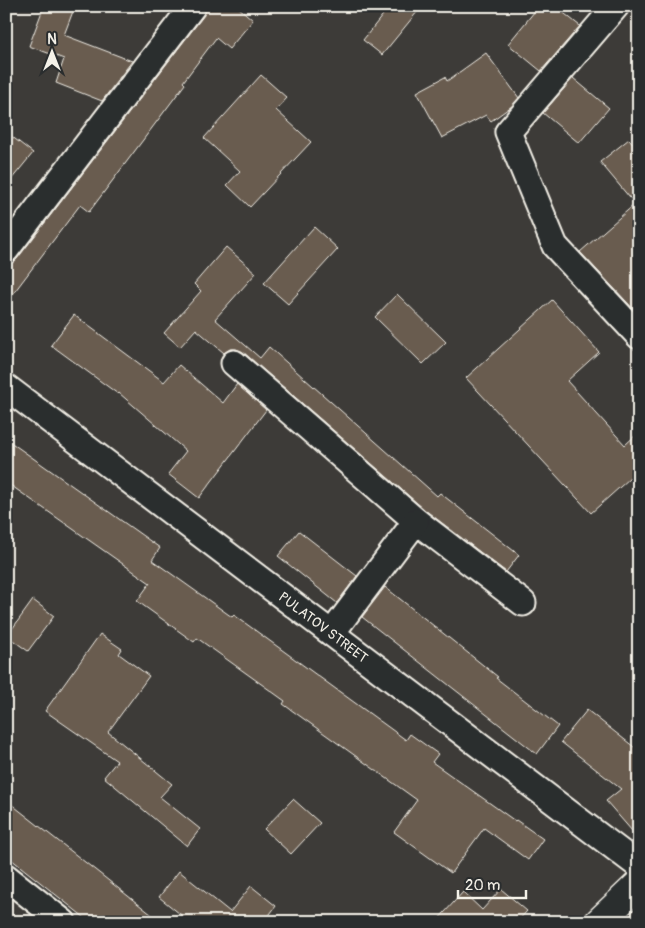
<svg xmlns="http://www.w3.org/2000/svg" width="645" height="928" viewBox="0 0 645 928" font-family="Pangolin,sans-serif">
<rect width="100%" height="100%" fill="#3d3b38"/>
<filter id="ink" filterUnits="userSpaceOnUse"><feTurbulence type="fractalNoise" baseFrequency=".02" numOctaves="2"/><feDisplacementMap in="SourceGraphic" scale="10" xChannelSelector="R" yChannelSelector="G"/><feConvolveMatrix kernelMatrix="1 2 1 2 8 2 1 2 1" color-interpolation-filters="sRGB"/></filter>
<g filter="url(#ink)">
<g fill="#695b50" stroke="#f4f1e8">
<path d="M44 6H75L64 35 132 61 102 101 56 83 64 59 29 46Z"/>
<path d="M207 6H237L253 20 229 49 216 38 183 82 185 84 89 212 80 205 6 303V264L12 263 17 259 204 15Z"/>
<path d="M390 6H422L382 55 363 40Z"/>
<path d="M539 6H555L580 26 541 71 508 44Z"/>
<path d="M486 53 519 98 512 106 491 121 486 115 442 138 417 92 445 77 447 81Z"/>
<path d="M261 75 287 98 276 110 311 142 250 207 227 185 240 171 204 138Z"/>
<path d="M573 78 609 108 579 143 543 113Z"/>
<path d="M6 132 33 153 6 186Z"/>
<path d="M629 139 639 150V315L580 252 635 204 600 162Z"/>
<path d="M314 227 338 249 288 304 264 283Z"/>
<path d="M226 247 256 273 215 319 260 358 269 347 437 496 440 493 519 555 506 572 425 510 243 352 236 349H230L224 353 196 329 180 347 164 333 201 291 194 284Z"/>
<path d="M397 294 446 342 423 364 375 317Z"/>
<path d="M552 300 599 352 567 381 625 445 639 432V470L591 513 466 378Z"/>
<path d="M74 315 164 382 179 365 223 403 237 384 266 410 199 498 168 474 186 451 119 393 118 394 51 345Z"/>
<path d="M6 439 160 548 152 560 232 617 234 615 406 740 410 734 438 754 432 762 515 821 516 820 543 839 528 860 484 828 451 873 394 832 417 800 283 704 285 701 197 638 194 642 137 601 150 583 6 482Z"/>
<path d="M299 531 357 576 337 603 278 556Z"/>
<path d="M385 587 498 677 496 678 558 726 537 754 362 617Z"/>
<path d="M33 600 54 616 28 651 7 636Z"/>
<path d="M100 634 122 649 119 654 149 676 108 732 172 784 160 797 200 829 187 846 104 777 117 761 45 711Z"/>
<path d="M587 710 639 751V839L606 801 621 789 561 742Z"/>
<path d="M293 799 320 823 291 854 264 829Z"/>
<path d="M6 800 104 877 161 922H90L6 855Z"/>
<path d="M179 871 230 912 251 886 276 906 264 922H190L159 897Z"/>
<path d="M501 889 527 911 517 922H436L463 892 482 910Z"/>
</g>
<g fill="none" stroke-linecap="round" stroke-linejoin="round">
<g stroke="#f4f1e8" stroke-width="29">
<g id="street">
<path d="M616 6 508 132 555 246 639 336"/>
<path d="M6 250 193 6"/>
<path d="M234 363 416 521 523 603"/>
<path id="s1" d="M6 387 639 866"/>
<path d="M332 633 416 521"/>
<path d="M6 877 63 922"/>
</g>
</g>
<g stroke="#f4f1e8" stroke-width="31">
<path id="secondary" d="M599 922 639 884"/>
</g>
<use href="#street" stroke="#2a2d2e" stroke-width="25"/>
<use href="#secondary" stroke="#2a2d2e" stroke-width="28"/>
</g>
</g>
<g text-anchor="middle" stroke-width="4" stroke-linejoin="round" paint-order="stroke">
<g font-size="14" fill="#f4f1e8" stroke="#2a2d2e">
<text dy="5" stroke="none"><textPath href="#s1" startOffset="398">PULATOV STREET</textPath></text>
</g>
</g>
<rect width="645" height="928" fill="none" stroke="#2a2d2e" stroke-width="25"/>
<rect x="12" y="12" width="620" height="903" fill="none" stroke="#f4f1e8" stroke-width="2" filter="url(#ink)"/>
<g transform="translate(52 52)" stroke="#2a2d2e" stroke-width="4" paint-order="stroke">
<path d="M0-4L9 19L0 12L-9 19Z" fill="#f4f1e8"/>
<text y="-8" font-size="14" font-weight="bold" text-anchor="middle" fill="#f4f1e8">N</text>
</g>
<path d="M458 890v8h68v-8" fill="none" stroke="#f4f1e8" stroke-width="2.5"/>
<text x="465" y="890" font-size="15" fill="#f4f1e8" stroke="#2a2d2e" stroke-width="4" paint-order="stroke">20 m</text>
</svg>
